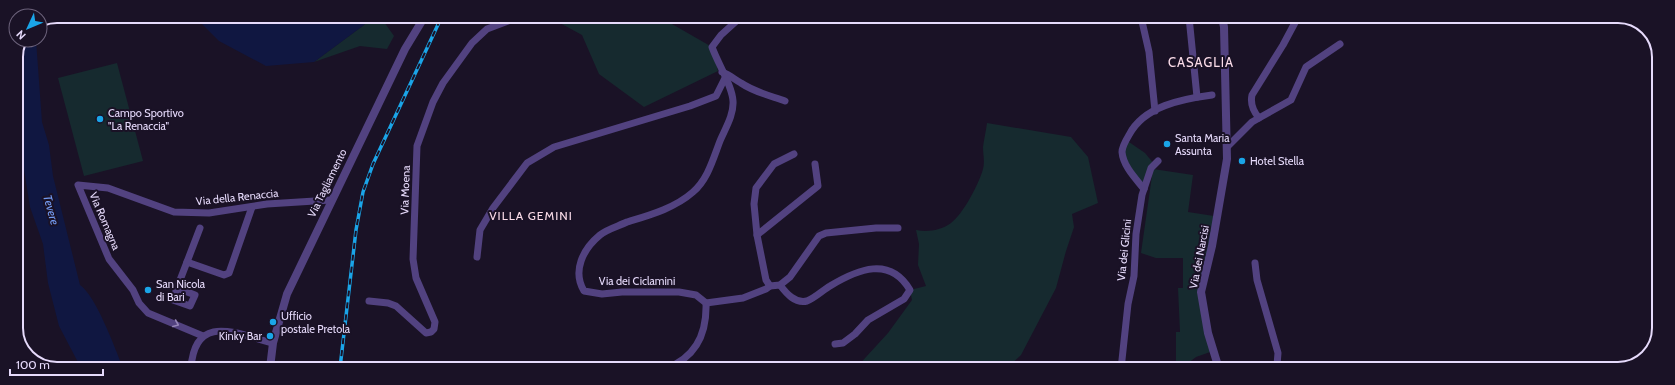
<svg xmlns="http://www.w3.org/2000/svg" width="1675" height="385" viewBox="0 0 1675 385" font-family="Cabin,sans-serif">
<rect width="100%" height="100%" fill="#1a1226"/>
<g fill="#162a2f">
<path d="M255 16H313L309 19 273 24Z"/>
<path d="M372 16H389L384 22 394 36 387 49 360 46 314 62 364 25Z"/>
<path d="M547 16H658L712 47 718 71 644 107 599 74 582 35Z"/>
<path d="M117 63 143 161 84 176 58 78Z"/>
<path d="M987 123 1071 137 1088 157 1098 203 1072 214 1074 227 1066 251 1056 288 1021 355 1006 369H855L888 333 912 300 910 290 926 286 918 265 919 244 916 230C927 232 940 231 951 223 963 214 979 184 983 169 985 162 983 154 983 147 984 139 986 131 987 123Z"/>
<path d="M1126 140 1145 153 1154 164 1144 189 1122 152Z"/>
<path d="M1153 169 1193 175 1188 212 1214 216 1201 292 1213 351 1196 357 1180 369H1176V332H1180L1178 288H1183V258H1156L1141 253Z"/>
</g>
<g fill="#101741">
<path d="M194 16H255L273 24 309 19 313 16H372L364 25 314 62 266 66 219 41Z"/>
<path d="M23 40H36L42 122 49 145 53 176 80 285C96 296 115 348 123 368H81L59 326 48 283 43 244 30 207 16 120V57Z"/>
</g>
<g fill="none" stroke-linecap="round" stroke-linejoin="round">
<g stroke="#524280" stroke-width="7">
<path d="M1141 17 1149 52 1155 111"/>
<path d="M1189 17 1197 97"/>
<path d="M722 72C730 75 734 79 741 83 754 92 771 96 785 101"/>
<path d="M1259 118 1291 100 1306 67 1340 44"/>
<path d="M1227 147 1252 122 1259 118C1253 111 1250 104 1252 95L1283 45 1298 17"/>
<path d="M1144 189C1136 179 1123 166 1122 152 1122 147 1126 140 1129 135 1144 106 1182 99 1212 95"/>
<path d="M757 235 754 204 756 188 774 164 794 154"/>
<path d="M477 257 480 230 493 208 527 163 554 147 690 106 716 96 725 78"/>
<path d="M187 262 224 275 229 273 252 207"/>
<path d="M780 285C786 293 795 304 807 301 815 298 823 290 830 286 858 269 890 256 910 290L904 299 868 320 855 334 843 343 835 344"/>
<path d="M770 286 766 280 757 235 818 186 815 164"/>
<path d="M177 288 200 228"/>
<path d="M177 288 195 295 190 306 173 300Z"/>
<path d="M369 301 388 303 396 306 426 333 431 332 434 329 435 322 416 278 413 259 417 146 433 102 443 83 472 43 487 29 521 16"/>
<path d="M706 303 743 298 766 289 770 286 780 285 790 277 819 236 826 233 876 228H898"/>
<path d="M203 336 148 313 139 303 133 290 109 259 78 185 108 188 174 212 209 213 267 204 331 200"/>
<path d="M191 368C195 312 237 334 273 343"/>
<path d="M667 368C696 357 707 333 706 303L696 295 679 292H622L602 294 584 291C572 271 583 249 600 235 607 229 619 226 627 222 650 215 675 208 693 192 708 179 713 159 720 141 725 129 734 115 733 101 732 85 718 64 712 47L721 35 742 16"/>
<path d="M1121 369 1128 304 1134 276 1136 234 1142 195 1151 168 1158 161"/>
<path d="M1229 369 1233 366 1268 369 1277 365 1278 353 1257 280 1255 263"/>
</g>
<g stroke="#524280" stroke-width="8">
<path d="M270 368 273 343 287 294 405 49 425 16"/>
<path d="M1219 369 1208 333 1201 292 1212 246 1227 159 1224 27 1222 17"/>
</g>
<g stroke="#1aa5e8" stroke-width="3.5">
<path id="rail" d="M340 368 356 230 363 192 373 164 442 16"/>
</g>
<use href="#rail" stroke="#1a1226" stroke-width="2" stroke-dasharray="6" stroke-linecap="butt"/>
</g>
<defs><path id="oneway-chevron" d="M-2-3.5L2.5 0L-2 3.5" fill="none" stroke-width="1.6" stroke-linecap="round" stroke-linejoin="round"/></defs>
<use stroke="#9586b7" href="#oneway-chevron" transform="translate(176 324) rotate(23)"/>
<g fill="#1aa5e8" stroke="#1a1226" stroke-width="1.5">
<circle cx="100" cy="119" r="4"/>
<circle cx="1167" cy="144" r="4"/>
<circle cx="1242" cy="161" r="4"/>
<circle cx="148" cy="290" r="4"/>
<circle cx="273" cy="322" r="4"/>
<circle cx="270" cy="336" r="4"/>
</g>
<g text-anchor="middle" stroke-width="4" stroke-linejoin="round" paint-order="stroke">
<g font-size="11" fill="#e6dafb" stroke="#1a1226" text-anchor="start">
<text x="108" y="117">Campo Sportivo<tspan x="108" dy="13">"La Renaccia"</tspan></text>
<text x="1175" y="142">Santa Maria<tspan x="1175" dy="13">Assunta</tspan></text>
<text x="1250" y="165">Hotel Stella</text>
<text x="156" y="288">San Nicola<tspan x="156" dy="13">di Bari</tspan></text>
<text x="281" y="320">Ufficio<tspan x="281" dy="13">postale Pretola</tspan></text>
<text x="262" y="340" text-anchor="end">Kinky Bar</text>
</g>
<g font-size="11" fill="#e6dafb" stroke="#1a1226">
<text transform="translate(327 183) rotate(-64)" y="4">Via Tagliamento</text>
<text transform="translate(405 190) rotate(-88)" y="4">Via Moena</text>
<text transform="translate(237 197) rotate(-6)" y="4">Via della Renaccia</text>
<text transform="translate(105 221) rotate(67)" y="4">Via Romagna</text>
<text transform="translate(1124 250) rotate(-84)" y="4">Via dei Glicini</text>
<text transform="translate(1199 257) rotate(-79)" y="4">Via dei Narcisi</text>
<text x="637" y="285">Via dei Ciclamini</text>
</g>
<g font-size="12" font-style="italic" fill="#739af1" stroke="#1a1226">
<text transform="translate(51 210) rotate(74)" y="4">Tevere</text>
</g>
<g font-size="12" letter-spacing="1" fill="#fbdce9" stroke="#1a1226">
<text x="531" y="220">VILLA GEMINI</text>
</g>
<g font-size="13" letter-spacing="1" fill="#fbdce9" stroke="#1a1226">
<text x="1201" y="67">CASAGLIA</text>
</g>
</g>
<path d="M0 0H1675V385H0ZM57 23H1618A34 34 0 0 1 1652 57V328A34 34 0 0 1 1618 362H57A34 34 0 0 1 23 328V57A34 34 0 0 1 57 23Z" fill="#1a1226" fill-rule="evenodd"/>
<path fill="none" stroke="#e6dafb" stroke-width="2" d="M57 23H1618A34 34 0 0 1 1652 57V328A34 34 0 0 1 1618 362H57A34 34 0 0 1 23 328V57A34 34 0 0 1 57 23Z"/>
<g transform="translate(28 28) rotate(226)"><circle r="19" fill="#1a1226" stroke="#6c627b"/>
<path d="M0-3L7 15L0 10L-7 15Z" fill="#1aa5e8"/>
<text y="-6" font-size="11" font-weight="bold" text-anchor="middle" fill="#e6dafb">N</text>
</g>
<path d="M10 369v6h93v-6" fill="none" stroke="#e6dafb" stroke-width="2"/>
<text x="16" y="369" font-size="12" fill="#e6dafb" stroke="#1a1226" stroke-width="3" paint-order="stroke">100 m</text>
</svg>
